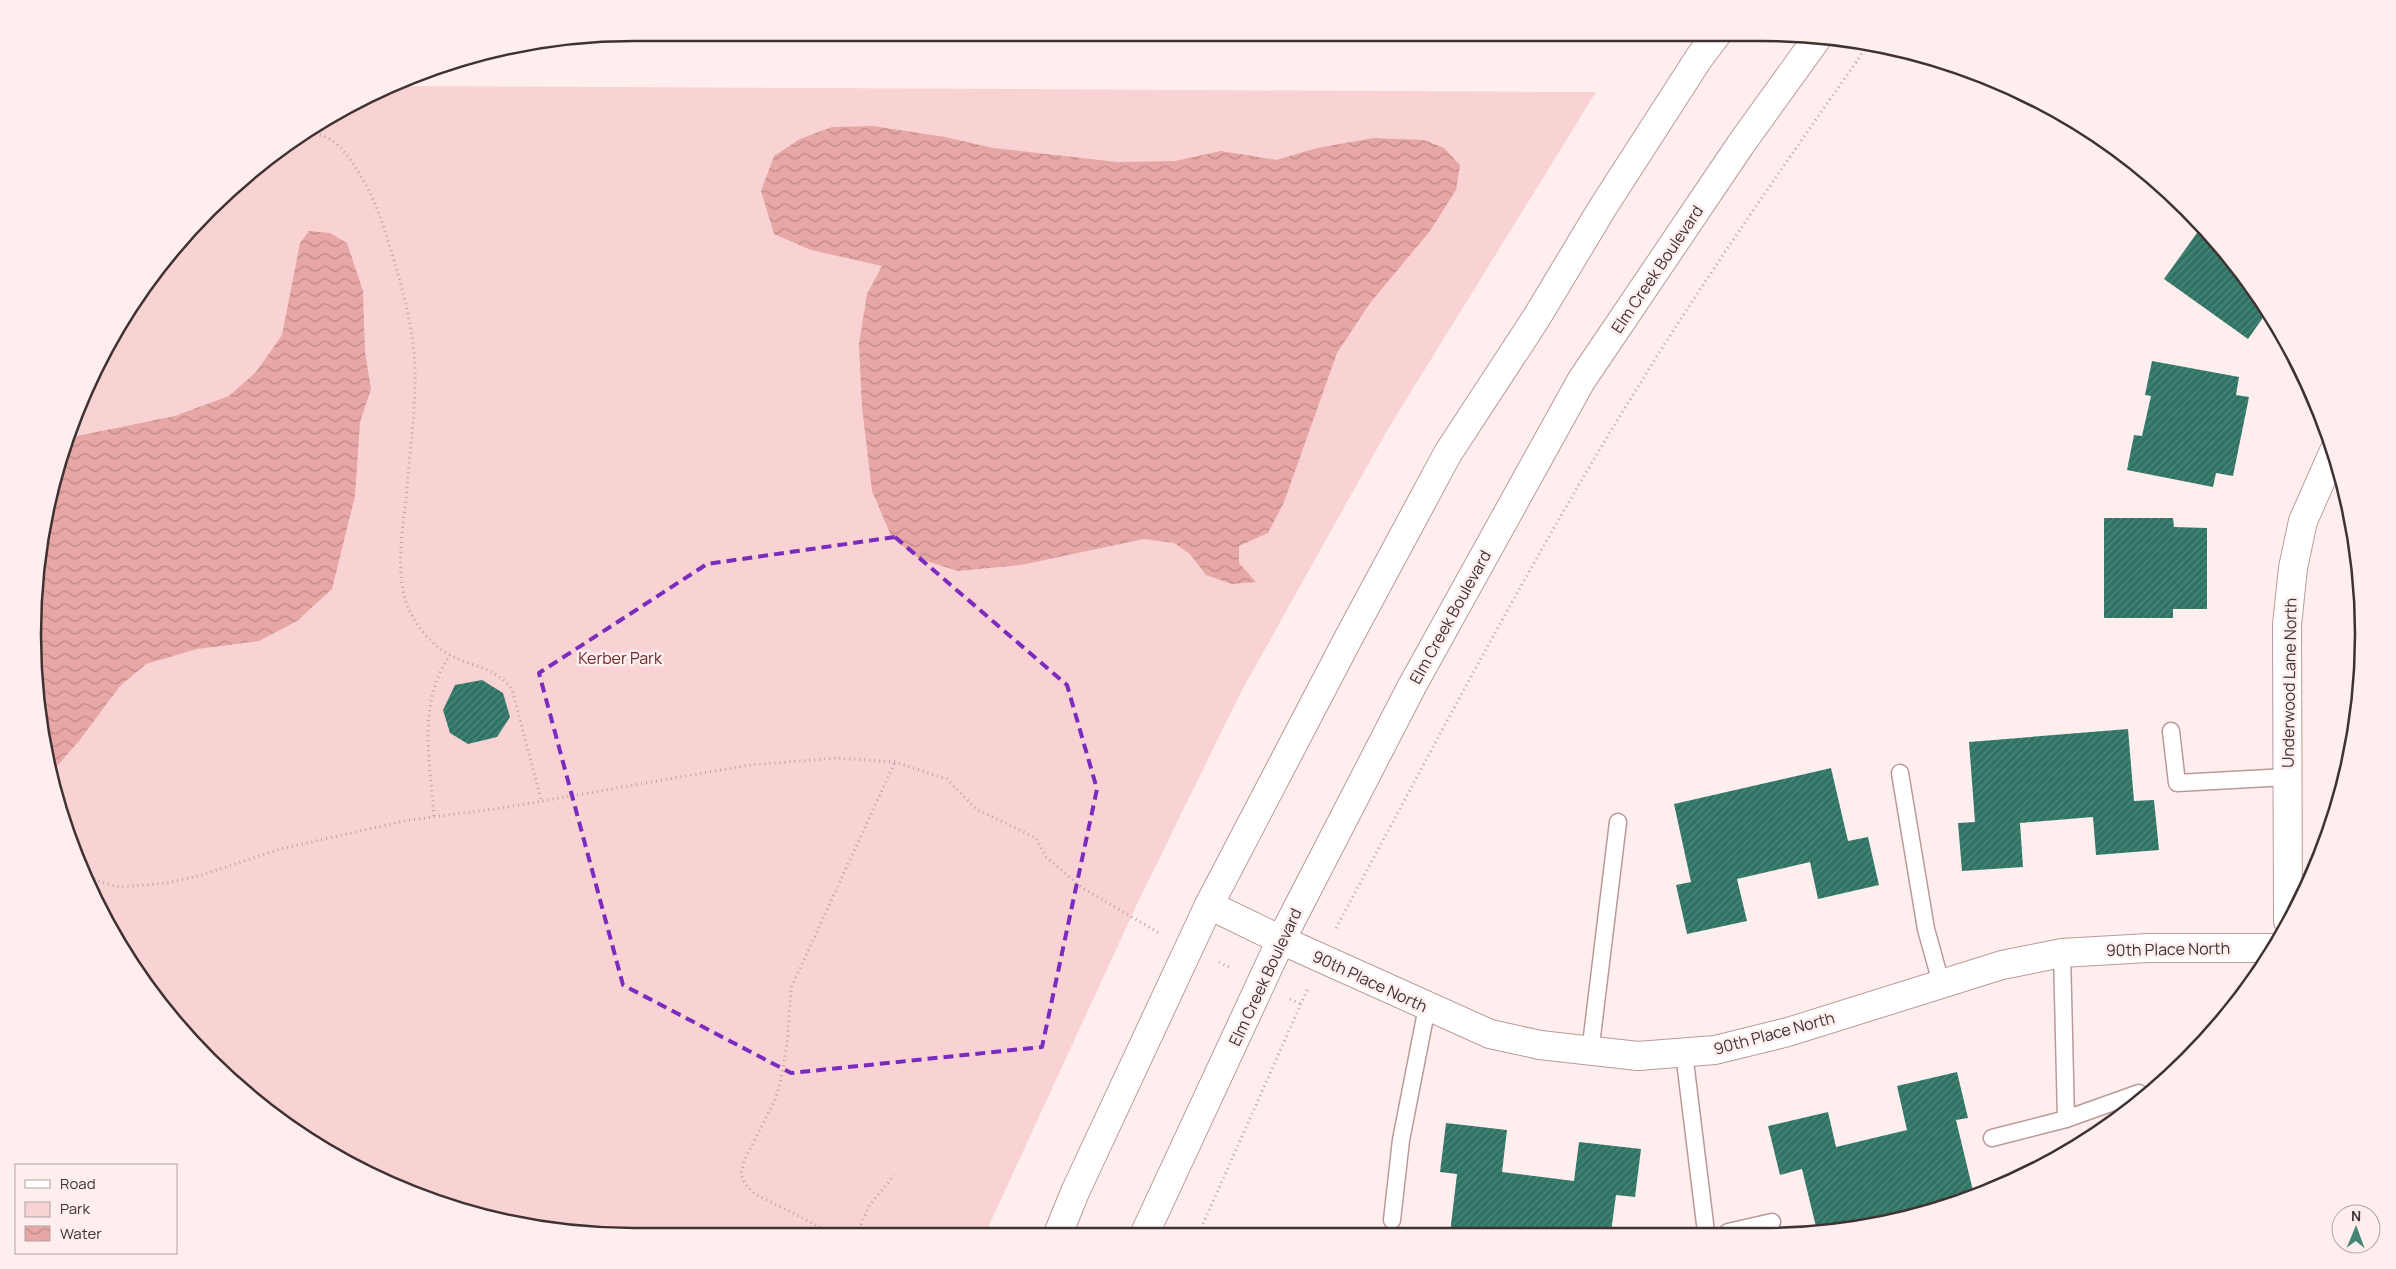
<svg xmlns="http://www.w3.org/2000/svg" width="2396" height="1269" viewBox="0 0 2396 1269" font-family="Manrope,sans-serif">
<defs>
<pattern id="water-waves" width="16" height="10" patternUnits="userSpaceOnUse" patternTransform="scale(1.25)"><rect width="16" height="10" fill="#e6a7a6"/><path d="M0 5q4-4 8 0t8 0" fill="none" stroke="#bc8988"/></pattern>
<pattern id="building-hatch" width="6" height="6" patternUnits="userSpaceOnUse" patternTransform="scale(1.25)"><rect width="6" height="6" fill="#2e7464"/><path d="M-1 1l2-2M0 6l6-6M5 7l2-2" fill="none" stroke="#54887c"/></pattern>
</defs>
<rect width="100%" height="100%" fill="#feefee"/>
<path fill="#f9d3d3" d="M394 86 1596 92 1388 429 1241 692 1138 902 985 1234 595 1235 479 1216 368 1174 268 1112 182 1032 134 969 78 865 53 790 34 674V595L53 479 78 404 134 300 182 237 268 157 334 113Z"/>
<g fill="url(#water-waves)">
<path d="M873 126 945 137 993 148 1117 162 1175 161 1221 151 1276 160 1317 148 1374 138 1424 140 1444 148 1460 165 1456 190 1430 231 1370 303 1337 353 1284 502 1268 533 1239 546V563L1256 582 1232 584 1206 575 1190 554 1174 543 1144 539 1021 565 958 571 920 559 892 538 872 491 862 407 859 344 867 294 882 266 811 250 774 234 761 191 774 156 800 139 832 127Z"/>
<path d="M309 231 330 233 347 243 363 291 365 352 371 389 360 422 355 496 332 589 297 621 259 641 197 649 146 664 120 686 79 741 50 774 34 674V595L53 479 67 438 175 416 229 396 256 372 282 335 300 243Z"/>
</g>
<g fill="url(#building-hatch)">
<path d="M1020 33H1099V37L1020 38Z"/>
<path d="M2202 226 2214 238 2267 312 2248 339 2164 279Z"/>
<path d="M2152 361 2239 377 2236 395 2249 397 2233 476 2216 473 2213 487 2127 470 2134 435 2142 436 2151 396 2145 395Z"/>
<path d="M2104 518H2173L2174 527 2207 528V609H2173V618H2104Z"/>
<path d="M482 680 503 693 510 717 497 737 468 744 450 733 443 710 455 685Z"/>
<path d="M2128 729 2134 801 2154 800 2159 850 2096 855 2093 817 2020 823 2023 867 1962 871 1958 823 1975 822 1969 742Z"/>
<path d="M1831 768 1848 841 1868 837 1879 885 1818 899 1810 862 1737 879 1747 921 1687 934 1676 885 1691 882 1674 804Z"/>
<path d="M1957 1072 1968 1118 1956 1120 1974 1195 1840 1231H1817L1802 1169 1780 1175 1768 1126 1828 1112 1836 1147 1907 1130 1897 1086Z"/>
<path d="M1446 1123 1507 1130 1502 1172 1574 1181 1579 1142 1641 1149 1635 1197 1616 1195 1611 1232 1450 1233 1457 1174 1440 1172Z"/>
</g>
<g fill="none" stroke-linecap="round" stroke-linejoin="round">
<g stroke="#b99" stroke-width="19">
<g id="lane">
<path d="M2171 731 2177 783 2287 777"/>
<path d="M1900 773 1926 929 1941 983"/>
<path d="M2062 953 2066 1119 2139 1093"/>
<path d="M1590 1053 1618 822"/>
<path d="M1684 1053 1706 1232"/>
<path d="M1992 1138 2066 1119"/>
<path d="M1392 1220 1401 1140 1427 1007"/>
<path d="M1728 1232 1772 1222"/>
</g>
</g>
<g stroke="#b99" stroke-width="30">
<g id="street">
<path d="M1209 905 1281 940 1490 1034 1540 1045 1638 1056 1715 1050 1788 1032 2002 965 2062 953 2148 948H2270"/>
<path d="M2288 921 2287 625 2293 568 2303 521 2334 451"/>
</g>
</g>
<g stroke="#b99" stroke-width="30">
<g id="secondary">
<path d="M1145 1233 1281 940 1412 686 1581 381 1741 144 1818 37"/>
<path d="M1058 1234 1075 1192 1209 905 1349 637 1448 453 1535 320 1603 207 1699 58 1717 34"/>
</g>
</g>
<g stroke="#b4a5a5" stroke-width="3" stroke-dasharray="1 4" stroke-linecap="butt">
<path d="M305 132C338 134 349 157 365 183 378 206 385 231 393 257 402 288 411 320 414 352 418 397 410 444 407 488 404 524 394 569 407 604 414 624 431 645 450 655 474 668 493 666 512 689L541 800"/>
<path d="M434 816C430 762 417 702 450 655"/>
<path d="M81 871 101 882 120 887 167 883 202 875 280 849 409 820 502 808 749 765 838 758 895 762 947 779 976 809 1036 838 1046 857 1081 887 1159 933"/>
<path d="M1336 928C1432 750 1525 570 1631 398 1705 277 1787 161 1868 45"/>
<path d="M1219 962 1231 968"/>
<path d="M1290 999 1300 1004"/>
<path d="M1199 1233 1308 988"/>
<path d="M834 1234 755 1194 745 1184 741 1174 744 1161 775 1100 780 1084 787 1045 791 988 895 762"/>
<path d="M857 1234 869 1206 894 1175"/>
</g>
<use href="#lane" stroke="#fff" stroke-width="16"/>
<use href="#street" stroke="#fff" stroke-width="28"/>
<use href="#secondary" stroke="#fff" stroke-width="28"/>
</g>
<path fill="none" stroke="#7b2cbf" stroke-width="4" stroke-dasharray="10 6" stroke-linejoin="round" d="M895 537 1067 685 1097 789 1042 1047 791 1073 623 985 539 673 707 564Z"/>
<g text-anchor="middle" stroke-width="5" stroke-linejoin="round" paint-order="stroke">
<g font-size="16" fill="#403232" stroke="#feefee">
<text transform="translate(1657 269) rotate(-56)" y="6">Elm Creek Boulevard</text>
<text transform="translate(1450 617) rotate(-61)" y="6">Elm Creek Boulevard</text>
<text transform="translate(2289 683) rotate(-89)" y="6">Underwood Lane North</text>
<text transform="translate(2168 949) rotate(-1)" y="6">90th Place North</text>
<text transform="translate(1265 977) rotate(-65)" y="6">Elm Creek Boulevard</text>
<text transform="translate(1370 981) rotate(25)" y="6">90th Place North</text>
<text transform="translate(1774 1033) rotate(-15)" y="6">90th Place North</text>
</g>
<g font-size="16" fill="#70262b" stroke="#feefee">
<text x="620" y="664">Kerber Park</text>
</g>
</g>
<path d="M0 0H2396V1269H0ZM634 41H1762A593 593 0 0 1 2355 634V635A593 593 0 0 1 1762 1228H634A593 593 0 0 1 41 635V634A593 593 0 0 1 634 41Z" fill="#feefee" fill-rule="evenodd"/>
<path fill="none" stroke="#403232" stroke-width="2.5" d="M634 41H1762A593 593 0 0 1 2355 634V635A593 593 0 0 1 1762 1228H634A593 593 0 0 1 41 635V634A593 593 0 0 1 634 41Z"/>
<rect x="15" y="1164" width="162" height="90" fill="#feefee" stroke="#b2a3a3"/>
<rect x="25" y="1180" width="25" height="8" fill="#ffffff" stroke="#b2a3a3"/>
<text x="60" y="1189" font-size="15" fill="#403232">Road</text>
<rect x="25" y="1202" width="25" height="15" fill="#f9d3d3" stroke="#b2a3a3"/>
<text x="60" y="1214" font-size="15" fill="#403232">Park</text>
<rect x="25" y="1226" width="25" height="15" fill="url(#water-waves)" stroke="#b2a3a3"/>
<text x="60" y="1239" font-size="15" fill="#403232">Water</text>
<g transform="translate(2356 1229) rotate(1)"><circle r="24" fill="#feefee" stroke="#b2a3a3"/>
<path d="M0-4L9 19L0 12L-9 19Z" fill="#448575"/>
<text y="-8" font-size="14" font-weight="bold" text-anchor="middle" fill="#403232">N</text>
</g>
</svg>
